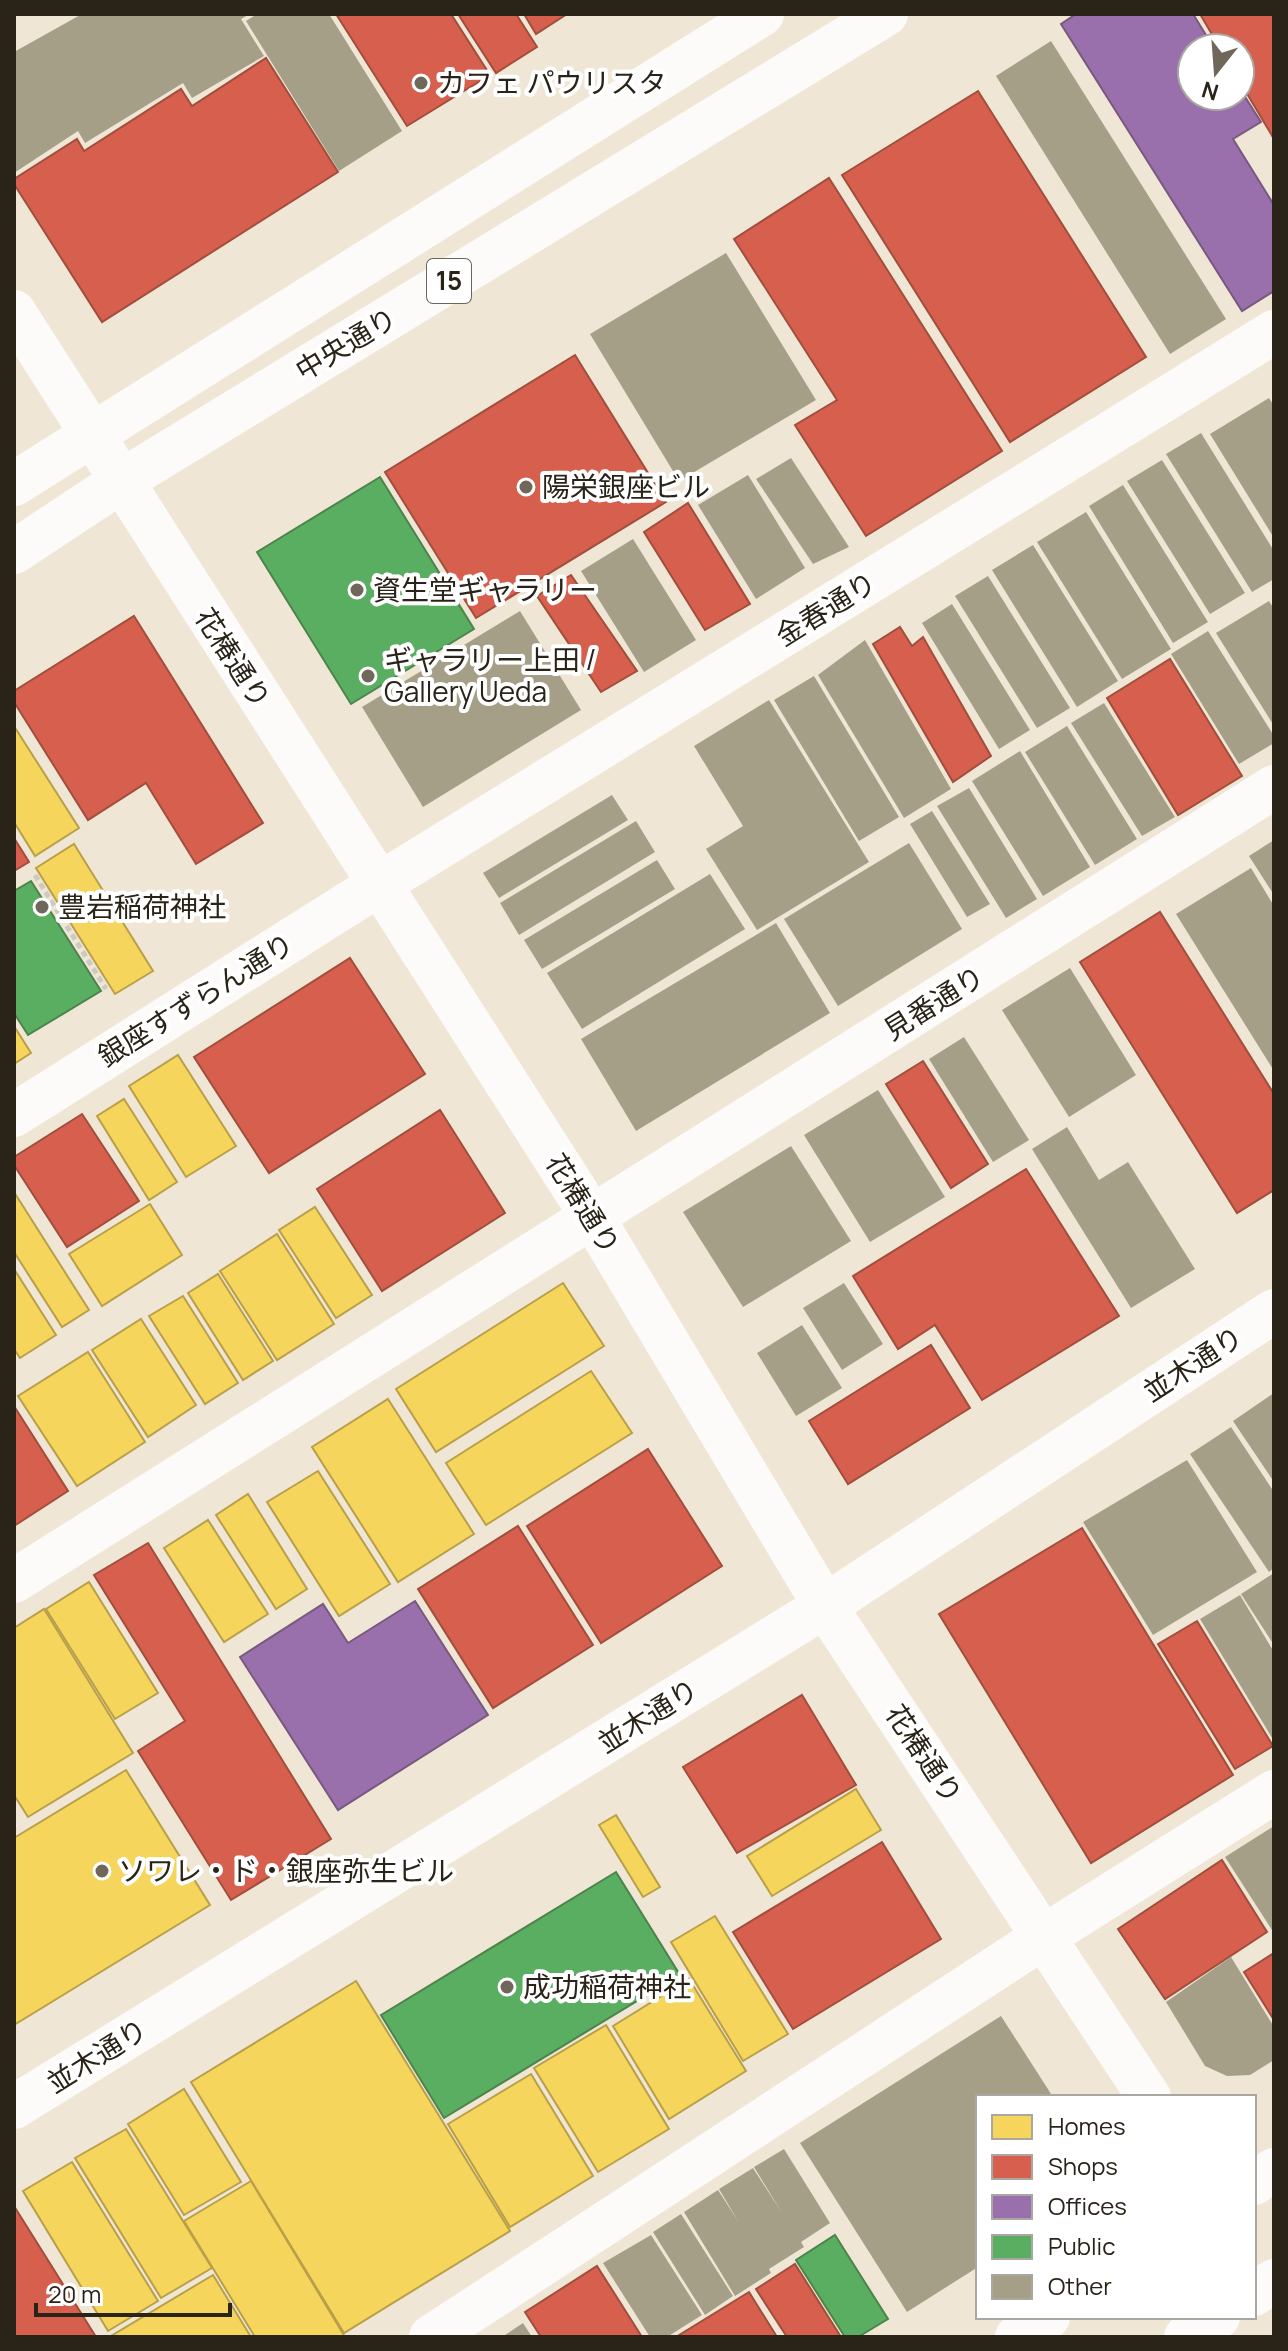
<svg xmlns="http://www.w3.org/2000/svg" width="1288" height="2351" viewBox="0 0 1288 2351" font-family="Manrope,'Noto Sans JP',sans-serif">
<rect width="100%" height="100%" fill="#f0e6d6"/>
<g fill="#f6d55c" stroke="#b9a048" stroke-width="2">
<path d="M14 726 79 828 35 856 14 822Z"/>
<path d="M74 844 153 971 115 994 36 868Z"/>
<path d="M14 1026 31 1053 14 1064Z"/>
<path d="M178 1055 236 1146 186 1177 129 1086Z"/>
<path d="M124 1099 177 1182 149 1200 97 1116Z"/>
<path d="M14 1192 89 1310 62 1327 14 1252Z"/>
<path d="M150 1204 182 1255 102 1306 69 1254Z"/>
<path d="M315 1207 372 1295 336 1318 279 1230Z"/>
<path d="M277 1234 334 1324 277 1360 220 1271Z"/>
<path d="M14 1269 56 1335 20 1358 14 1349Z"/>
<path d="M218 1274 273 1361 243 1380 188 1293Z"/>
<path d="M563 1283 604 1346 436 1452 396 1389Z"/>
<path d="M183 1296 238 1383 205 1404 149 1316Z"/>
<path d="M141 1319 196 1405 148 1437 92 1350Z"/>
<path d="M88 1352 145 1442 77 1486 18 1396Z"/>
<path d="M591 1371 632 1433 486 1525 446 1463Z"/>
<path d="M388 1399 474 1534 398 1582 312 1447Z"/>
<path d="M318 1471 390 1584 339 1616 267 1502Z"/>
<path d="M248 1494 307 1589 276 1609 216 1515Z"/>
<path d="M208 1520 268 1614 224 1642 164 1548Z"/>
<path d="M89 1582 158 1693 115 1719 46 1609Z"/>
<path d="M44 1609 133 1753 28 1817 14 1795V1628Z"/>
<path d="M126 1770 210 1905 14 2025V1838Z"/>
<path d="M856 1789 881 1830 772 1896 747 1856Z"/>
<path d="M616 1815 660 1887 643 1897 599 1825Z"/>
<path d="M715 1916 788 2034 743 2061 671 1942Z"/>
<path d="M689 1979 746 2071 669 2119 613 2026Z"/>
<path d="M356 1981 510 2231 344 2333 191 2082Z"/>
<path d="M606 2025 669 2129 598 2172 534 2068Z"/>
<path d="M531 2074 593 2176 510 2227 448 2124Z"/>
<path d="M184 2089 241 2182 184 2215 128 2124Z"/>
<path d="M126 2129 212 2268 161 2298 75 2158Z"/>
<path d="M72 2162 158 2301 108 2331 23 2191Z"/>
<path d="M251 2181 345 2337H255L184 2221Z"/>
<path d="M213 2275 251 2337H112L111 2336Z"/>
</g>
<g fill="#d6604d" stroke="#a24e3d" stroke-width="2">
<path d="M336 14H451L490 75 407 126Z"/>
<path d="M458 14H516L537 47 496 73Z"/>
<path d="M524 14H567L536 34Z"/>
<path d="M1200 14H1274V139L1240 82V48H1220Z"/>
<path d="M266 58 338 172 102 322 14 184V179L77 139 84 151 181 89 192 106Z"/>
<path d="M978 91 1146 357 1010 442 842 175Z"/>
<path d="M829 178 1002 451 866 536 795 425 837 400 734 239Z"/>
<path d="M575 355 666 502 476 618 385 472Z"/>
<path d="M688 503 750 604 705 630 644 532Z"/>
<path d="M571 575 637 671 601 692 537 596Z"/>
<path d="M134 616 263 823 196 864 146 783 88 820 14 702V691Z"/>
<path d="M900 627 912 646 923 637 991 756 953 782 873 644Z"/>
<path d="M1170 659 1242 776 1178 815 1107 698Z"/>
<path d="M14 838 29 862 14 871Z"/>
<path d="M1160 912 1274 1094V1190L1237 1213 1080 962Z"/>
<path d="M350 958 425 1074 269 1173 194 1057Z"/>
<path d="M923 1061 988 1164 951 1188 886 1084Z"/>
<path d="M440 1110 505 1213 382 1291 317 1189Z"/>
<path d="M82 1114 139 1201 67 1247 14 1165V1157Z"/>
<path d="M1026 1169 1119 1316 982 1400 935 1325 898 1349 853 1276Z"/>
<path d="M931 1345 970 1408 848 1484 809 1421Z"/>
<path d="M14 1406 68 1491 14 1526Z"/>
<path d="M648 1449 722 1566 601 1643 527 1526Z"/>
<path d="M518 1526 593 1645 493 1708 418 1589Z"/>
<path d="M1082 1528 1233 1775 1091 1863 939 1614Z"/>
<path d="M148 1543 331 1839 231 1900 138 1751 185 1721 94 1575Z"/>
<path d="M1197 1621 1273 1746 1235 1769 1158 1644Z"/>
<path d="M802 1695 856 1785 737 1853 683 1767Z"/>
<path d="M882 1842 941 1939 793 2029 733 1932Z"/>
<path d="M1222 1860 1267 1932 1165 1999 1118 1929Z"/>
<path d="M1274 1953V2020L1244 1972Z"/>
<path d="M14 2206 96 2337H14Z"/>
<path d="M795 2264 841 2337H787L756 2289Z"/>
<path d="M597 2266 642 2337H541L525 2312Z"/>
<path d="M749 2292 777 2337H676Z"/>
</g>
<g fill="#9970ab" stroke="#78597f" stroke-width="2">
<path d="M1076 14H1193L1214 48H1192V96H1240V89L1261 122 1233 139 1274 205V291L1242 311 1061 24Z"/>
<path d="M415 1601 488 1715 338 1810 240 1657 323 1604 348 1643Z"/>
</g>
<g fill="#5aae61" stroke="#4c844b" stroke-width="2">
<path d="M380 477 474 629 351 704 257 552Z"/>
<path d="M31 881 101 991 28 1035 14 1013V891Z"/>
<path d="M616 1872 680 1975 444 2118 381 2015Z"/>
<path d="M835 2235 888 2319 858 2337H845L796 2260Z"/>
</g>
<g fill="#a69f88">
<path d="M82 14H250L241 19 264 56 192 98 183 83 85 143 78 131 14 173V52Z"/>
<path d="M257 14H329L402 131 339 171 246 21Z"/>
<path d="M1051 41 1226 319 1170 354 996 76Z"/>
<path d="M726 253 816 400 679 481 590 334Z"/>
<path d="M1269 398 1274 406V538L1210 434Z"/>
<path d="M1201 433 1274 551V579L1252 592 1166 454Z"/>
<path d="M791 458 849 547 813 564 756 479Z"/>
<path d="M1162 460 1245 593 1210 614 1127 481Z"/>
<path d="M748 475 805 568 756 599 698 505Z"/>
<path d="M1123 485 1208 622 1173 643 1089 506Z"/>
<path d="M1086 512 1171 649 1122 679 1037 542Z"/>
<path d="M633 539 696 640 644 672 581 571Z"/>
<path d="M1033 545 1118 681 1077 707 992 570Z"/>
<path d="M988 576 1070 708 1037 728 955 596Z"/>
<path d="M1269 601 1274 609V726L1216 633Z"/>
<path d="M952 604 1030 730 999 749 922 623Z"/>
<path d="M520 611 581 710 423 807 362 707Z"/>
<path d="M1208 631 1274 736V743L1239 764 1171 654Z"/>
<path d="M865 640 951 789 904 818 818 675Z"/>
<path d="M814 676 899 817 859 841 774 700Z"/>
<path d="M769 700 869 862 757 930 706 849 743 826 694 746Z"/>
<path d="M1104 703 1175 817 1142 836 1071 723Z"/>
<path d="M1067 726 1137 839 1095 865 1025 752Z"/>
<path d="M1020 751 1090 867 1043 896 972 781Z"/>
<path d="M969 788 1037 899 1006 918 937 806Z"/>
<path d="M612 795 628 820 499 898 483 873Z"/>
<path d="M932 811 990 904 967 917 910 824Z"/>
<path d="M636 821 655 852 519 935 500 903Z"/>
<path d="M1274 840V895L1249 856Z"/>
<path d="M909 843 962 929 838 1006 784 919Z"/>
<path d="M657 860 675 889 542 969 524 940Z"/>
<path d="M1251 868 1274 906V1071L1176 914Z"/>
<path d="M710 874 745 929 582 1029 547 973Z"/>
<path d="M776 923 830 1013 636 1131 581 1039Z"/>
<path d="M1070 968 1136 1075 1069 1117 1002 1010Z"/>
<path d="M964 1037 1029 1140 993 1162 929 1059Z"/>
<path d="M878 1090 945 1197 870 1242 804 1135Z"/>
<path d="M1067 1127 1099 1180 1128 1162 1195 1269 1131 1308 1032 1149Z"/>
<path d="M791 1146 851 1241 743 1307 683 1212Z"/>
<path d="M844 1283 883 1344 842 1370 803 1308Z"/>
<path d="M802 1325 842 1388 796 1416 757 1353Z"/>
<path d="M1274 1393V1482L1233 1421Z"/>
<path d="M1231 1427 1274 1492V1568L1269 1572 1190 1454Z"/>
<path d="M1187 1460 1257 1572 1153 1635 1083 1522Z"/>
<path d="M1274 1573V1645L1241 1594Z"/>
<path d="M1240 1595 1274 1652V1741L1200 1619Z"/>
<path d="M1274 1826V1929L1272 1930 1225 1857Z"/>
<path d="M1231 1957 1274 2027V2060L1250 2075 1227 2076 1205 2066 1166 2002Z"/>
<path d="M1001 2016 1053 2097H978V2267L907 2312 800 2143Z"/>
<path d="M784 2149 830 2223 801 2242 804 2247 769 2269 771 2273 735 2296 684 2212 718 2190 738 2221 719 2189 753 2168 782 2213 754 2167Z"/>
<path d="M681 2214 733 2296 705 2315 653 2232Z"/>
<path d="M651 2235 702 2315 667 2337H650L603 2263Z"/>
<path d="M523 2323 532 2337H502Z"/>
</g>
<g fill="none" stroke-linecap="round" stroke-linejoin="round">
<path stroke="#cdcac3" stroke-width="5" stroke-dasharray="6 4" stroke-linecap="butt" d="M35 875 106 989"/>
<g stroke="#fdfbf9" stroke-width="44">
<path d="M14 312 593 1218 825 1606 1149 2097"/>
<path d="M14 1115 378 885 1274 332"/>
<path d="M14 1581 1274 787"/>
<path d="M14 2107 825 1606 1274 1311"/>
<path d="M431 2337 1045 1936 1274 1792"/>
</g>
<g stroke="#fdfbf9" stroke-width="44">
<path d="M1254 2183 1274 2170"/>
<path d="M1254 2294 1274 2281"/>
<path d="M1017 2337 1048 2317"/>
<path d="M1186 2337 1218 2317"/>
</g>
<g stroke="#fdfbf9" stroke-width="44">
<path d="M14 484 762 14"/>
<path d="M14 552 120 482 886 14"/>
</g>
</g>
<g fill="#6f675a" stroke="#fff" stroke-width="3">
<circle cx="421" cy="83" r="8"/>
<circle cx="526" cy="487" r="8"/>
<circle cx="357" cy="590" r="8"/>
<circle cx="368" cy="676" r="8"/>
<circle cx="42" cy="907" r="8"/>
<circle cx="102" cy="1871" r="8"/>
<circle cx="507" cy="1987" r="8"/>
</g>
<g text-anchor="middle" stroke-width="8" stroke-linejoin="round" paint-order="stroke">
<rect fill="#fff" stroke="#6a655d" stroke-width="2" x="427" y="259" width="44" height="44" rx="6"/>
<g font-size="26" font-weight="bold" fill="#2a2318">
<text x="449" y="290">15</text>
</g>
<g font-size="28" fill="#2a2318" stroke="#fff" text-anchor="start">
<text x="437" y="93">カフェ パウリスタ</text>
<text x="542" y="497">陽栄銀座ビル</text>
<text x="373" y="600">資生堂ギャラリー</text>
<text x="384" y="670">ギャラリー上田 /<tspan x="384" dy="32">Gallery Ueda</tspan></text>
<text x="58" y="917">豊岩稲荷神社</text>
<text x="118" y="1881">ソワレ・ド・銀座弥生ビル</text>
<text x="523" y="1997">成功稲荷神社</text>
</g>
<g font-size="28" fill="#2a2318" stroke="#fff">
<text transform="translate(346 344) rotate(-31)" y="10">中央通り</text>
<text transform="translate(826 609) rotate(-32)" y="10">金春通り</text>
<text transform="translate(233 658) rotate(57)" y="10">花椿通り</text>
<text transform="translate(196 1000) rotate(-32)" y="10">銀座すずらん通り</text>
<text transform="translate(934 1003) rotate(-32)" y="10">見番通り</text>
<text transform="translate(583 1204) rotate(58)" y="10">花椿通り</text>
<text transform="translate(1193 1364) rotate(-33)" y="10">並木通り</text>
<text transform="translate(648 1716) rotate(-32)" y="10">並木通り</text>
<text transform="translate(924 1754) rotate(56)" y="10">花椿通り</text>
<text transform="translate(97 2056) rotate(-32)" y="10">並木通り</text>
</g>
</g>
<rect width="1288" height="2351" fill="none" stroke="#2a2318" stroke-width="32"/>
<rect x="976" y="2095" width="280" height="224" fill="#ffffff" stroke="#aaa7a3" stroke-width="2"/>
<rect x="992" y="2115" width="40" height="24" fill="#f6d55c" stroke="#aaa7a3" stroke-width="2"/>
<text x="1048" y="2135" font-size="24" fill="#2a2318">Homes</text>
<rect x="992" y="2155" width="40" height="24" fill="#d6604d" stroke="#aaa7a3" stroke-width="2"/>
<text x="1048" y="2175" font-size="24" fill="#2a2318">Shops</text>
<rect x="992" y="2195" width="40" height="24" fill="#9970ab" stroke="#aaa7a3" stroke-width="2"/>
<text x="1048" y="2215" font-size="24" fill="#2a2318">Offices</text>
<rect x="992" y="2235" width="40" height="24" fill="#5aae61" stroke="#aaa7a3" stroke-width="2"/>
<text x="1048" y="2255" font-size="24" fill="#2a2318">Public</text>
<rect x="992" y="2275" width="40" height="24" fill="#a69f88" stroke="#aaa7a3" stroke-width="2"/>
<text x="1048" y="2295" font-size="24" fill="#2a2318">Other</text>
<g transform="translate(1216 72) rotate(197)"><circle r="38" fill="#ffffff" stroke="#aaa7a3" stroke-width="2"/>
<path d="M0-6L14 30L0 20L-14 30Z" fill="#6f675a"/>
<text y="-12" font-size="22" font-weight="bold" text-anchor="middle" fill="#2a2318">N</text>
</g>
<path d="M36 2303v12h194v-12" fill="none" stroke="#2a2318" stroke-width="4"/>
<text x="48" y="2303" font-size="24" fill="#2a2318" stroke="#ffffff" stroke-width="6" paint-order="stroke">20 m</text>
</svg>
